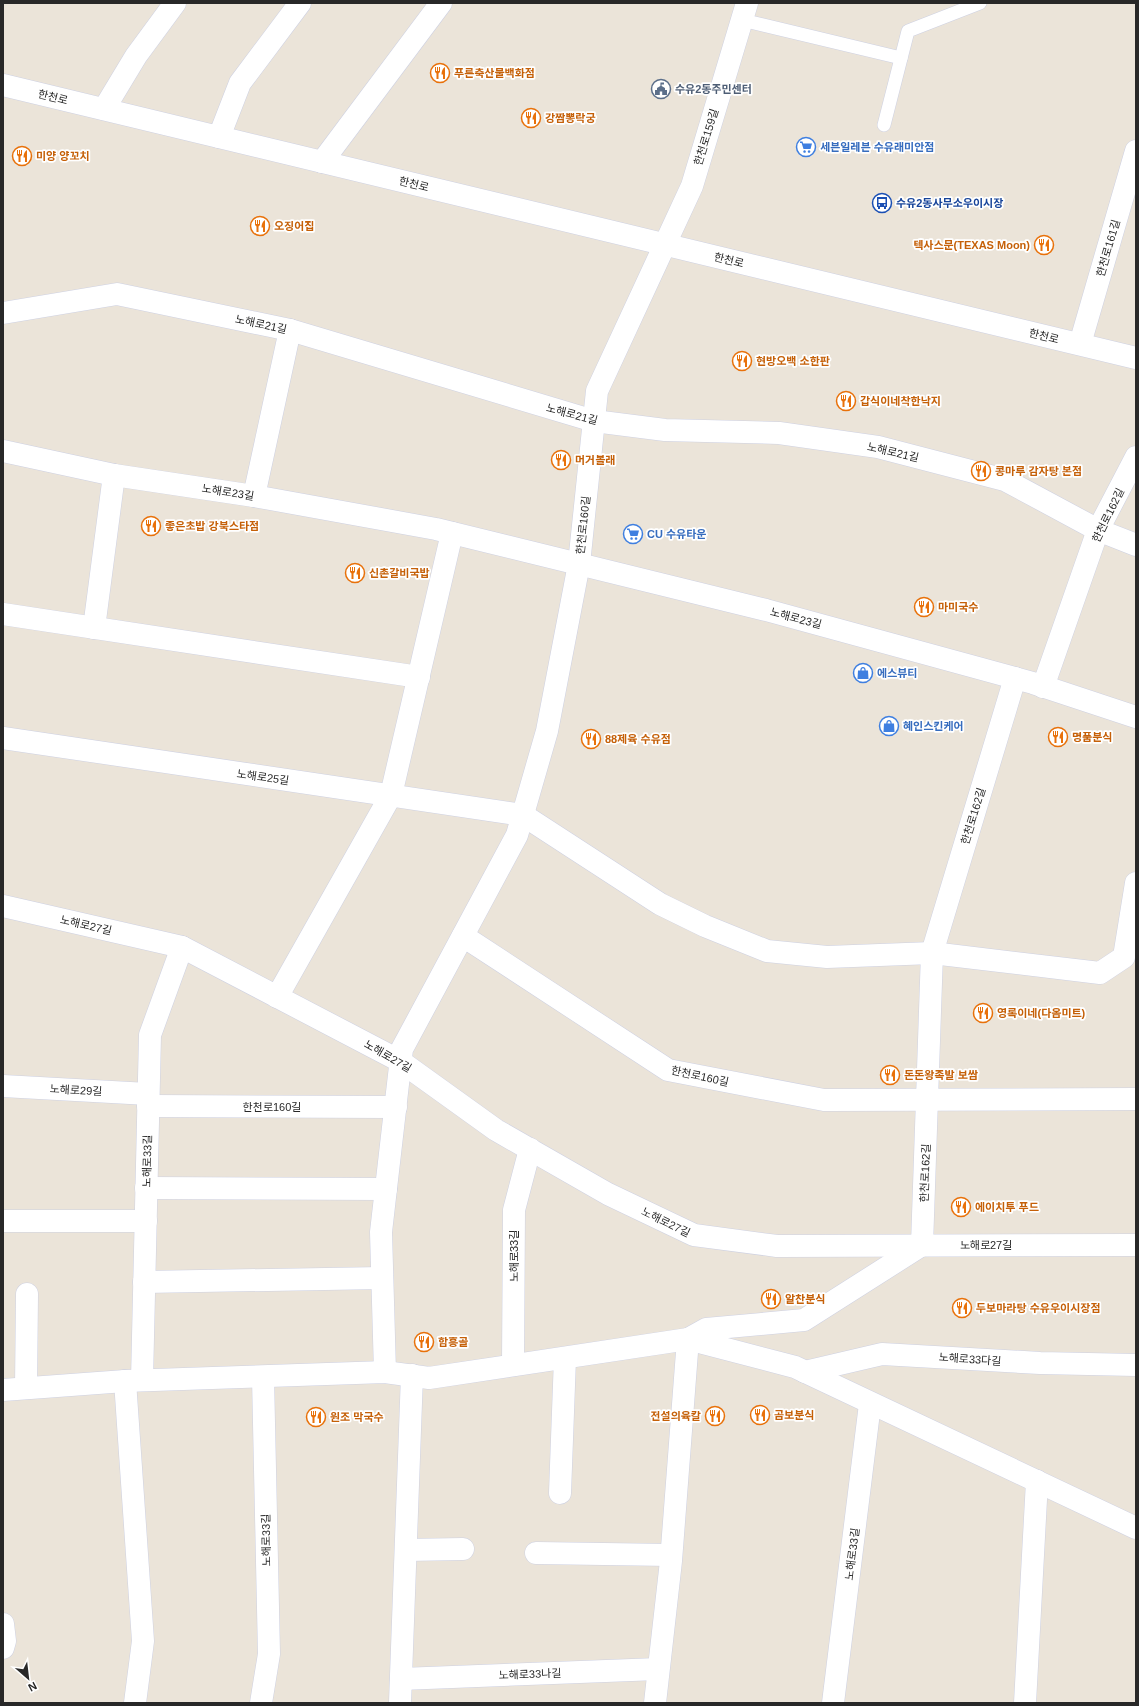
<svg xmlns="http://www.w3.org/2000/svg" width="1139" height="1706" viewBox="0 0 1139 1706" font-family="Arial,'Noto Sans KR',sans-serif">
<rect width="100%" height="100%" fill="#ebe4d9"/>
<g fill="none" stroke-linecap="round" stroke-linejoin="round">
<g stroke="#ced1e2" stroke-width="14">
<g id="service">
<path d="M742 20 901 58"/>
<path d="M884 125 908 31 980 3"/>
</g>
</g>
<g stroke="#ced1e2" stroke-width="23">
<g id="minor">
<path d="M104 109 136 56 175 3"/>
<path d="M219 137 240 83 300 3"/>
<path d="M322 162 441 3"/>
<path d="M3 313 117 294 290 330 594 421 665 430 779 433 878 447 1005 480 1098 530 1136 545"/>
<path d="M1080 344 1136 151"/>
<path d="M254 496 290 330"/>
<path d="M3 614 419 677"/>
<path d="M94 628 114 475"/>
<path d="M1043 687 1098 530 1136 457"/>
<path d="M3 738 523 815 660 904 705 926 767 951 827 957 932 953 1100 973 1124 957 1136 883"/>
<path d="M3 906 182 947 400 1061 496 1130 608 1194 694 1235 777 1246 1136 1245"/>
<path d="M463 936 668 1070 824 1100 1136 1099"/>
<path d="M277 997 391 795 452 533"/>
<path d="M3 1086 148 1094"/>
<path d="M148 1106 396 1107"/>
<path d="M146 1188 386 1189"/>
<path d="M3 1221H146"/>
<path d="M922 1245 932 953 1015 678"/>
<path d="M144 1282 382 1278"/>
<path d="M513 1365 514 1210 530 1149"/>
<path d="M385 1372 381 1232 402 1049 517 835 547 731 579 564 597 391 692 186 747 3"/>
<path d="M805 1372 882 1354 1040 1363 1136 1365"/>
<path d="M142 1380 150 1035 182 947"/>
<path d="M125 1381 143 1641 135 1703"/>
<path d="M26 1388 27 1294"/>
<path d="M560 1493 565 1358"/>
<path d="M406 1550 463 1549"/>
<path d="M536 1553 671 1555"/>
<path d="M3 1624 5 1641 3 1648"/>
<path d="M401 1679 658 1669"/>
<path d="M261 1703 269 1654 263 1377"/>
<path d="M400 1703 412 1375"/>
<path d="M655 1703 671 1561 688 1339 706 1329 804 1320 922 1245"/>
<path d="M833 1703 870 1404"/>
<path d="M1025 1703 1037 1481"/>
</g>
</g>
<g stroke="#ced1e2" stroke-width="23">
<g id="tertiary">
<path d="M3 85 1136 358"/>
<path d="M3 451 114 475 254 496 436 529 766 610 1033 683 1136 717"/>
<path d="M3 1390 125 1381 385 1372 429 1378 688 1339 795 1367 1136 1528"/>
</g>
</g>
<use href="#service" stroke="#fff" stroke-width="13"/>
<use href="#minor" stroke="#fff" stroke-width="22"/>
<use href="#tertiary" stroke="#fff" stroke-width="22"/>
</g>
<defs>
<g id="restaurant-ring" transform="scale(1)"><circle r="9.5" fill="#fff" stroke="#e8710a" stroke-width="1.5"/><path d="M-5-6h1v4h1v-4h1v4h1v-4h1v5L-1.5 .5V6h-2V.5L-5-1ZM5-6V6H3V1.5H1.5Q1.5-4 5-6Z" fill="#e8710a"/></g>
<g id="civic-ring" transform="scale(1)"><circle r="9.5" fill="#fff" stroke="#5c6f8a" stroke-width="1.5"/><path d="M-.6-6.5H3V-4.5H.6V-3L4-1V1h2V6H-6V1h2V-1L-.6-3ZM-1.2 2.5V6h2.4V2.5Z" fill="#5c6f8a"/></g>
<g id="supermarket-ring" transform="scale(1)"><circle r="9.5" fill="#fff" stroke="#3f7fe0" stroke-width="1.5"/><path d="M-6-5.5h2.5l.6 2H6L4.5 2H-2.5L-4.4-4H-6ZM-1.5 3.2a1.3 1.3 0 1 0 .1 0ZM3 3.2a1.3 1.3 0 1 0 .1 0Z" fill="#3f7fe0"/></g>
<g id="bus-ring" transform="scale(1)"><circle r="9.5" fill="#fff" stroke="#1a4fb4" stroke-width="1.5"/><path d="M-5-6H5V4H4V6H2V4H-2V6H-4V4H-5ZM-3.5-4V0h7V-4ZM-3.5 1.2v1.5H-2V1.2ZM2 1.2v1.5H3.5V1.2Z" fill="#1a4fb4"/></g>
<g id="shop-ring" transform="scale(1)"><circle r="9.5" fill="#fff" stroke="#3f7fe0" stroke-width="1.5"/><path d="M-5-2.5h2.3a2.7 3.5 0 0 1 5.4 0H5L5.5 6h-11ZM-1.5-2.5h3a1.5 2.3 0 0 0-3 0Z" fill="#3f7fe0"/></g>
</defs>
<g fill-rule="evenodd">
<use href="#restaurant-ring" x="440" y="73"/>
<use href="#civic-ring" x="661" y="89"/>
<use href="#restaurant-ring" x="531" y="118"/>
<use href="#supermarket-ring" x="806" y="147"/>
<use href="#restaurant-ring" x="22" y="156"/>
<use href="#bus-ring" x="882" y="203"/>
<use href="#restaurant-ring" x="260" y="226"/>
<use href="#restaurant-ring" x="1044" y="245"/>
<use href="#restaurant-ring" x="742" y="361"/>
<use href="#restaurant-ring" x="846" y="401"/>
<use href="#restaurant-ring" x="561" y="460"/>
<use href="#restaurant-ring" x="981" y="471"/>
<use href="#restaurant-ring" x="151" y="526"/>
<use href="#supermarket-ring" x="633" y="534"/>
<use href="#restaurant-ring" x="355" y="573"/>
<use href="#restaurant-ring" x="924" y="607"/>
<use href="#shop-ring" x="863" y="673"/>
<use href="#shop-ring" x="889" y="726"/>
<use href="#restaurant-ring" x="1058" y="737"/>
<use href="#restaurant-ring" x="591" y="739"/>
<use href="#restaurant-ring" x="983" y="1013"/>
<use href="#restaurant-ring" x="890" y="1075"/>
<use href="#restaurant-ring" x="961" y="1207"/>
<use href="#restaurant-ring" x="771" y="1299"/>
<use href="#restaurant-ring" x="962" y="1308"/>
<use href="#restaurant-ring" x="424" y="1342"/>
<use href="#restaurant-ring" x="760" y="1415"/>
<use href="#restaurant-ring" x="715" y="1416"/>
<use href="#restaurant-ring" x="316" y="1417"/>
</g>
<g text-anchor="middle" stroke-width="3.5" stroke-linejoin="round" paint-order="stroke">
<g font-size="11" font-weight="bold" fill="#c56008" stroke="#fff" text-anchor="start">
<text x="454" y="77">푸른축산물백화점</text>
<text x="545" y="122">강짬뽕락궁</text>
<text x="36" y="160">미양 양꼬치</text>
<text x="274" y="230">오징어집</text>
<text x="1030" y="249" text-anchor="end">텍사스문(TEXAS Moon)</text>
<text x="756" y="365">현방오백 소한판</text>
<text x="860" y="405">갑식이네착한낙지</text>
<text x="575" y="464">머거볼래</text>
<text x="995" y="475">콩마루 감자탕 본점</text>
<text x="165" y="530">좋은초밥 강북스타점</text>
<text x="369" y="577">신촌갈비국밥</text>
<text x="938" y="611">마미국수</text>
<text x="1072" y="741">명품분식</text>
<text x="605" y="743">88제육 수유점</text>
<text x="997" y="1017">영록이네(다옴미트)</text>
<text x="904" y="1079">돈돈왕족발 보쌈</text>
<text x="975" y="1211">에이치투 푸드</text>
<text x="785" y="1303">알찬분식</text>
<text x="976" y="1312">두보마라탕 수유우이시장점</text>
<text x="438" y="1346">함흥골</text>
<text x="774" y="1419">곰보분식</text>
<text x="701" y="1420" text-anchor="end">전설의육칼</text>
<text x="330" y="1421">원조 막국수</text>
</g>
<g font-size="11" font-weight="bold" fill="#4e5e75" stroke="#fff" text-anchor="start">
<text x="675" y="93">수유2동주민센터</text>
</g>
<g font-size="11" fill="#282828" stroke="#fff">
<text transform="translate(53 97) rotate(14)" y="4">한천로</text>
<text transform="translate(706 137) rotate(-73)" y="4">한천로159길</text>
<text transform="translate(414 184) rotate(14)" y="4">한천로</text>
<text transform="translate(1108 248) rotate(-74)" y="4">한천로161길</text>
<text transform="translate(729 260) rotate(14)" y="4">한천로</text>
<text transform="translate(261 324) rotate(12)" y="4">노해로21길</text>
<text transform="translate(1044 336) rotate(14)" y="4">한천로</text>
<text transform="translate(572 414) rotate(15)" y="4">노해로21길</text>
<text transform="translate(893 452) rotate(13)" y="4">노해로21길</text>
<text transform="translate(228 492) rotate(9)" y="4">노해로23길</text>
<text transform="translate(1108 515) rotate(-64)" y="4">한천로162길</text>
<text transform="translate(583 525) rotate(-84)" y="4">한천로160길</text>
<text transform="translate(796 618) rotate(15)" y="4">노해로23길</text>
<text transform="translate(263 777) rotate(8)" y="4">노해로25길</text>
<text transform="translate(973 816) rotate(-73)" y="4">한천로162길</text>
<text transform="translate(86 925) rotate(13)" y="4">노해로27길</text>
<text transform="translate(388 1056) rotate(30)" y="4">노해로27길</text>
<text transform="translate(700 1076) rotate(12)" y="4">한천로160길</text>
<text transform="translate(76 1090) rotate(3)" y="4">노해로29길</text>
<text x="272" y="1111">한천로160길</text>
<text transform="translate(147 1161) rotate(-89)" y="4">노해로33길</text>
<text transform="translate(925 1173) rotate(-88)" y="4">한천로162길</text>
<text transform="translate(666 1222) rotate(26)" y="4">노해로27길</text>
<text x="986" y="1249">노해로27길</text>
<text transform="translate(514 1256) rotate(-90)" y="4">노해로33길</text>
<text transform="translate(970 1359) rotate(4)" y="4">노해로33다길</text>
<text transform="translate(266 1540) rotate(-91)" y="4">노해로33길</text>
<text transform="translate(852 1554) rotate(-83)" y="4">노해로33길</text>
<text transform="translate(530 1674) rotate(-2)" y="4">노해로33나길</text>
</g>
<g font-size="11" font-weight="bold" fill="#366cbe" stroke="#fff" text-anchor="start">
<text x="820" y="151">세븐일레븐 수유래미안점</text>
<text x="647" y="538">CU 수유타운</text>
<text x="877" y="677">에스뷰티</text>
<text x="903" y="730">혜인스킨케어</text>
</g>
<g font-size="11" font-weight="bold" fill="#164399" stroke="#fff" text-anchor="start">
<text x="896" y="207">수유2동사무소우이시장</text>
</g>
</g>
<rect width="1139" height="1706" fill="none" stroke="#282828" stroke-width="8"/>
<g transform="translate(28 1678) rotate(152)" stroke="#ffffff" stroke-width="3" paint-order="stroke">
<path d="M0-3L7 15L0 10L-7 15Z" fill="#282828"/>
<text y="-6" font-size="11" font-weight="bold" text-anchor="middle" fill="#282828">N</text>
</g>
</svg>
